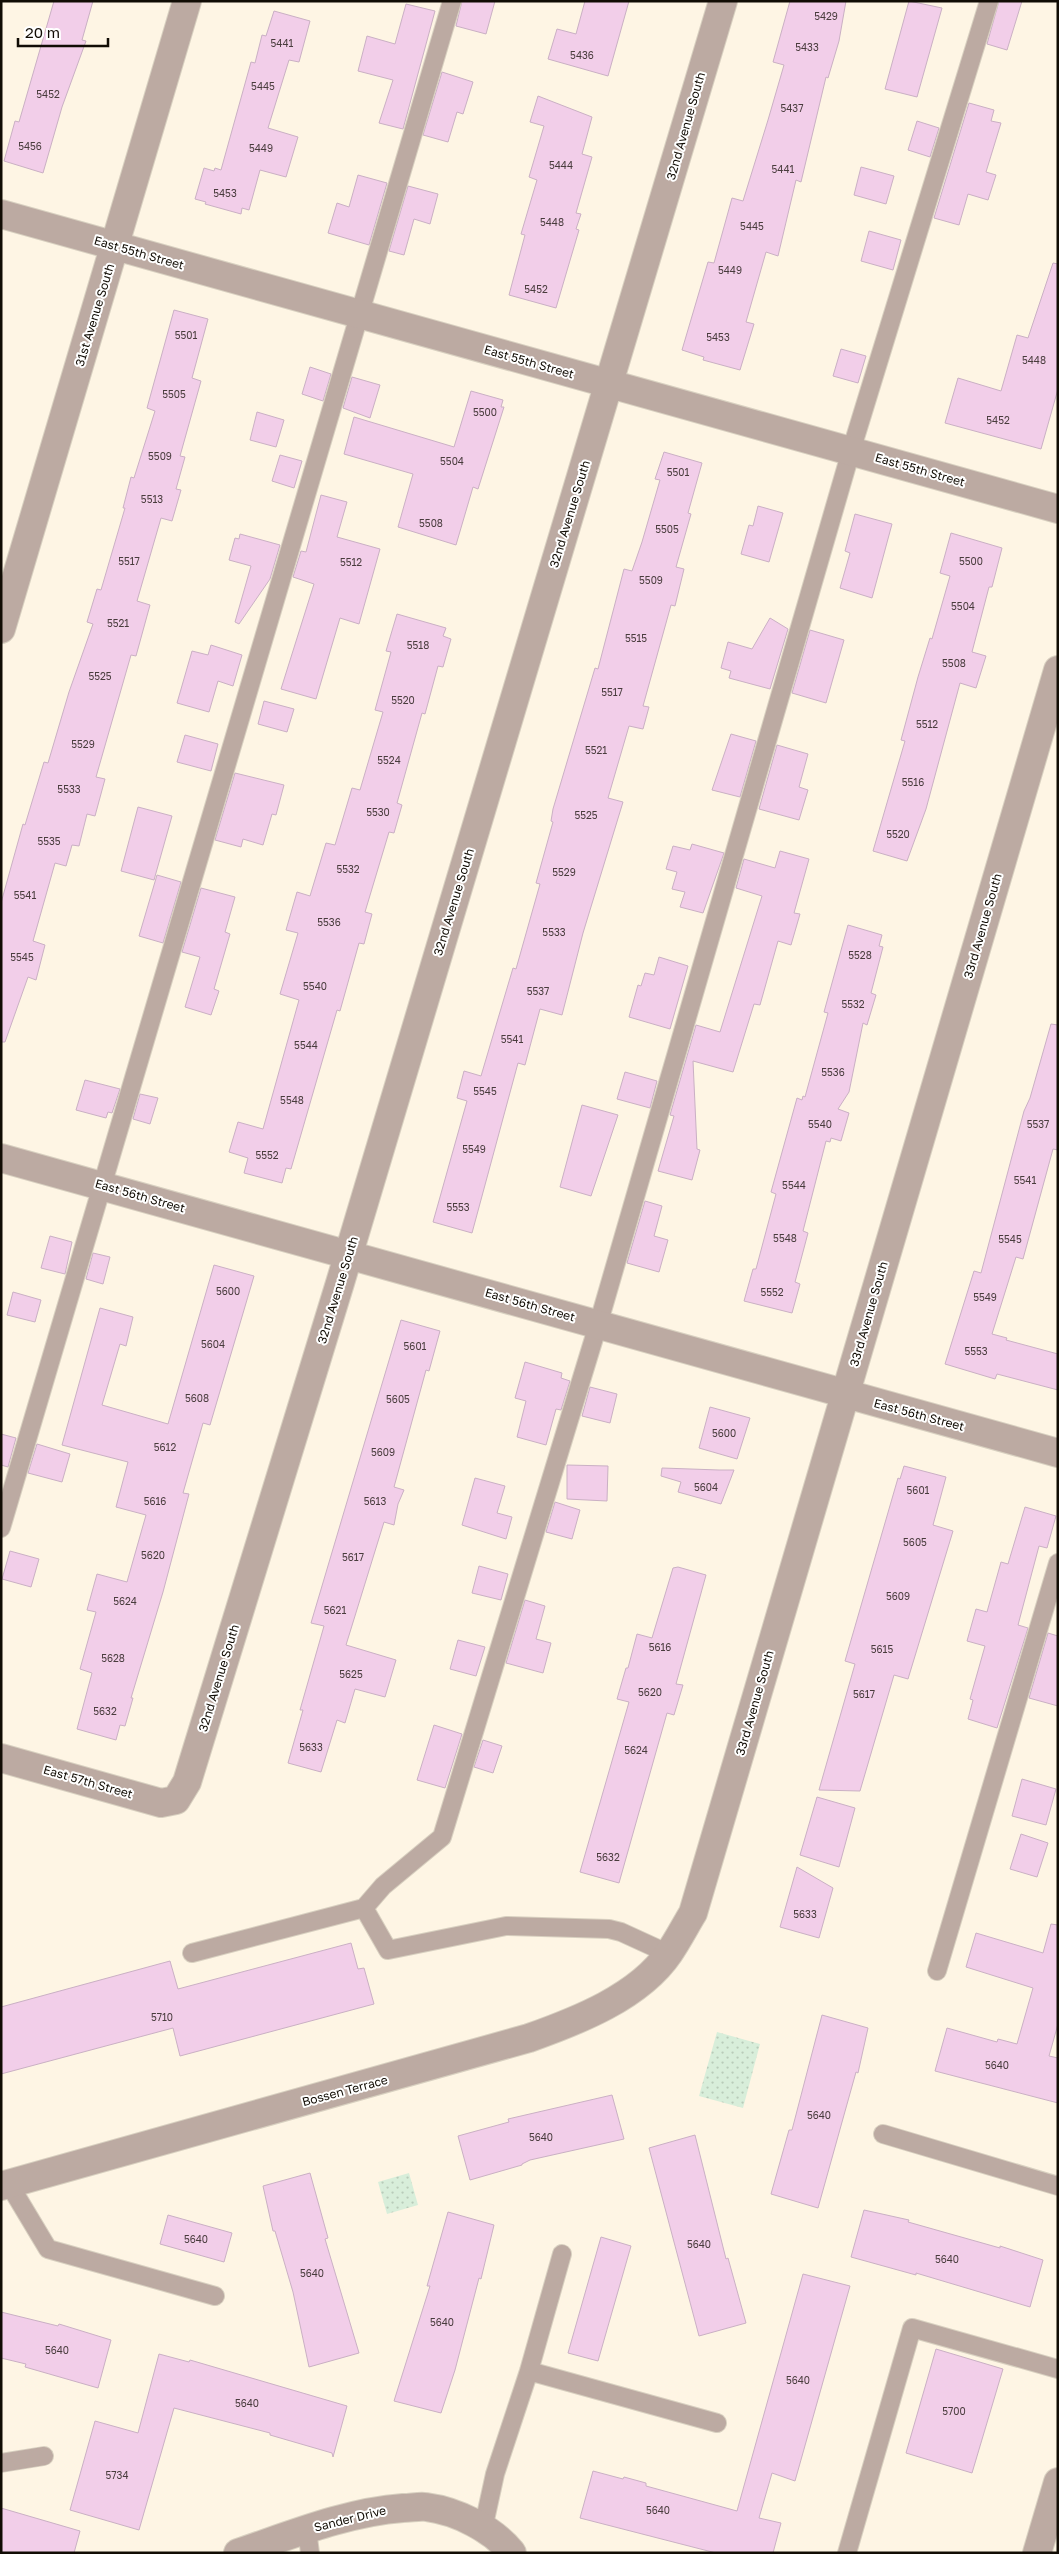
<svg xmlns="http://www.w3.org/2000/svg" width="1059" height="2554" font-family="'Golos Text',sans-serif">
<defs>
<pattern id="park-dots" width="8" height="8" patternUnits="userSpaceOnUse" patternTransform="scale(1.25)"><rect width="8" height="8" fill="#d8eeda"/><path d="M2 2h.1M6 6h.1" fill="none" stroke="#b8cbb9" stroke-width="1.8" stroke-linecap="round"/></pattern>
</defs>
<rect width="100%" height="100%" fill="#fef5e4"/>
<path fill="url(#park-dots)" d="M717 2032 760 2044 743 2108 699 2096Z
M409 2173 418 2205 387 2214 378 2182Z"/>
<path fill="#f2cee9" stroke="#cab0c4" d="M54 1H93L82 40 86 41 62 107 43 173 4 161 15 121 19 122Z
M462 1H495L486 34 456 26Z
M585 1H629L608 76 548 59 557 29 576 34Z
M790 1H846L839 41 828 78 826 77 801 182 796 180 778 256 766 252 746 322 754 324 740 370 703 360 704 357 682 350 708 262 714 263 732 198 743 201 768 120 784 65 773 62Z
M909 1 942 8 917 97 885 89Z
M999 1H1022L1007 50 987 44Z
M406 4 435 11 403 129 379 123 393 80 358 71 367 36 395 44Z
M274 11 310 21 299 62 289 60 268 128 298 137 286 177 260 170 249 210 242 208 241 214 205 204 206 202 195 199 204 168 214 171 215 168 221 170 251 62 255 63 262 35 266 36Z
M442 72 473 82 463 114 457 112 448 142 423 135Z
M538 96 592 117 582 154 592 157 576 213 581 214 576 229 579 230 556 308 509 295 525 235 521 234 537 180 529 177 544 126 530 122Z
M969 103 994 110 991 121 1001 123 986 172 996 175 988 200 968 194 959 225 934 218Z
M917 121 939 128 930 157 908 150Z
M861 167 894 176 886 204 854 195Z
M358 175 387 183 369 245 328 233 337 203 349 207Z
M408 186 438 194 430 224 414 219 404 255 389 251Z
M869 231 901 240 893 270 861 261Z
M1053 263 1058 264V389L1041 449 945 423 958 378 1001 391 1017 335 1028 338Z
M174 310 208 319 192 378 201 381 180 456 185 457 176 489 181 490 172 521 161 518 137 601 150 605 136 656 131 655 96 777 105 779 95 816 87 814 79 846 72 845 66 866 55 863 33 941 45 945 36 980 28 977 5 1042H1V903L23 824 25 825 44 762 48 763 69 692 93 624 87 622 97 589 101 590 125 508H123L131 477 134 478 155 411 147 408Z
M841 349 866 356 858 383 833 376Z
M310 367 331 374 323 401 302 394Z
M352 377 380 385 370 418 343 408Z
M471 391 503 400 501 407H504L478 489 473 487 456 545 398 527 413 474 344 454 354 417 454 447Z
M257 412 284 420 276 447 250 440Z
M664 452 702 463 688 513 691 514 676 567 684 569 675 606 671 605 643 706 649 707 643 729 629 726 608 798 623 802 583 933 562 1015 540 1009 525 1065 518 1063 472 1233 433 1222 467 1101 457 1098 464 1071 481 1076 513 968 516 969 540 884 536 883 553 822 551 821 553 809 595 668 598 669 624 569 632 571 642 542 660 480 655 479Z
M280 455 302 461 294 488 272 481Z
M321 495 347 502 337 537 380 549 359 624 340 618 316 699 281 689 314 584 293 577 301 551 306 552Z
M758 506 783 513 769 562 741 554 749 525 753 526Z
M855 514 892 524 872 598 840 588 850 553 845 551Z
M951 533 1002 548 992 587H989L972 652 986 656 976 688 960 683 926 809 907 861 873 851 905 741 901 740 918 677 930 638 932 639 950 576 940 573Z
M240 534 280 545 270 579 239 624 235 622 251 566 229 560 235 538 239 539Z
M397 614 446 628 443 636 451 639 443 667 438 666 425 714 422 713 397 803 402 805 394 833 389 832 365 912 372 914 364 944 359 943 340 1011 337 1010 291 1169 286 1168 282 1183 244 1173 248 1158 229 1152 238 1122 263 1129 299 1000 280 994 298 933 286 930 297 892 310 896 326 843 335 845 352 788 360 790 383 712 375 710 391 652 386 651Z
M770 618 788 629 770 689 729 678 731 671 721 668 728 642 752 649Z
M810 630 844 640 826 703 792 693Z
M211 645 242 655 233 686 218 681 209 712 177 703 192 651 208 655Z
M264 701 294 709 287 732 258 724Z
M731 734 756 741 740 797 712 790Z
M185 735 218 744 211 771 177 762Z
M777 745 808 754 799 787 808 790 799 820 759 809Z
M235 773 284 785 276 815 272 814 263 845 243 839 241 847 215 840Z
M138 807 172 816 154 880 121 871Z
M692 844 724 853 703 913 680 907 685 892 672 889 677 872 666 869 673 846 690 850Z
M780 851 809 859 794 913 800 914 791 945 778 941 760 1005 754 1004 733 1072 693 1061 697 1149 700 1150 692 1180 658 1171 674 1116 670 1115 696 1025 720 1032 762 896 736 888 744 859 775 868Z
M157 875 181 882 163 943 139 936Z
M201 888 235 897 225 932 230 934 214 989 219 991 211 1015 185 1007 200 957 182 952Z
M848 925 882 935 879 946 883 947 871 993 876 995 867 1025 863 1023 849 1092 838 1109 849 1113 841 1141 831 1138 830 1142 826 1141 803 1231 808 1233 795 1282 800 1284 792 1313 744 1301 753 1269H756L776 1194 771 1192 797 1098 802 1100 803 1096 805 1097 828 1013 824 1012Z
M659 957 688 966 670 1029 629 1017 638 985 641 986 645 973 654 975Z
M1051 1024 1058 1025V1150L1053 1149 1023 1259 1016 1257 992 1334 1007 1338 1006 1340 1058 1354V1390L997 1374 995 1379 945 1364 974 1271 981 1273 1024 1111 1030 1098Z
M625 1072 657 1081 650 1108 617 1099Z
M85 1080 120 1089 112 1113 108 1112 106 1118 76 1110Z
M140 1094 158 1098 150 1124 133 1119Z
M582 1105 618 1115 591 1196 560 1187Z
M645 1201 662 1206 654 1236 668 1240 659 1272 627 1263Z
M50 1236 72 1242 65 1274 41 1268Z
M93 1253 110 1257 103 1284 86 1279Z
M214 1265 254 1276 210 1425 203 1423 183 1493 189 1494 163 1592 131 1698H133L125 1726 120 1725 116 1740 77 1729 92 1673 80 1669 96 1612 87 1610 97 1574 127 1582 146 1515 116 1507 128 1462 62 1445 100 1308 133 1317 126 1346 120 1344 102 1405 168 1424Z
M13 1292 41 1300 35 1322 7 1315Z
M401 1320 440 1331 429 1371 426 1370 394 1487 404 1490 398 1504 394 1525 384 1522 346 1645 396 1660 385 1697 355 1689 345 1723 337 1720 321 1772 288 1763 303 1710H300L324 1626 311 1623Z
M525 1362 562 1373 561 1378 570 1381 561 1410 556 1409 546 1445 517 1437 526 1401 515 1398Z
M590 1387 617 1394 610 1423 582 1416Z
M710 1407 750 1418 737 1459 699 1448Z
M1 1434 16 1438 8 1467 1 1465Z
M37 1444 70 1454 62 1482 28 1473Z
M567 1465 608 1466 607 1501 567 1499Z
M904 1466 946 1477 933 1525 953 1531 908 1679 894 1675 860 1791 819 1790 855 1664 845 1661 898 1478 900 1479Z
M662 1468 719 1470H734L721 1504 678 1492 681 1482 661 1476Z
M475 1478 505 1486 497 1513 512 1517 506 1539 462 1525Z
M555 1502 580 1510 572 1539 546 1532Z
M1025 1507 1056 1516 1047 1548 1039 1546 1018 1625 1028 1628 997 1728 968 1719 973 1700 970 1699 985 1646 967 1641 976 1609 987 1612 1001 1562 1008 1564Z
M10 1551 39 1559 31 1587 2 1579Z
M479 1566 508 1574 501 1600 472 1593Z
M678 1567 706 1575 676 1684 683 1685 674 1715 667 1713 619 1883 580 1872 629 1702 617 1699 626 1668H628L637 1634 652 1638 673 1568Z
M525 1600 545 1606 536 1639 551 1643 543 1673 506 1663Z
M1048 1633 1058 1636V1706L1029 1698Z
M458 1640 485 1647 476 1676 450 1669Z
M434 1725 462 1734 445 1788 417 1780Z
M483 1740 502 1746 493 1773 474 1767Z
M1022 1779 1056 1789 1046 1825 1012 1816Z
M817 1797 855 1808 839 1867 800 1855Z
M1021 1834 1048 1843 1037 1877 1010 1869Z
M797 1867 833 1888 819 1938 780 1927Z
M1051 1924 1058 1925V2024L1049 2056 1058 2058V2103L935 2071 947 2028 997 2042 998 2039 1017 2044 1033 1988 966 1967 976 1933 1043 1953Z
M351 1943 358 1969 364 1968 374 2004 180 2056 173 2028 1 2074V2007L170 1961 178 1989Z
M822 2015 868 2028 858 2073 856 2072 818 2208 771 2194 789 2130H792Z
M612 2095 624 2139 530 2160 522 2164V2165L470 2180 458 2136 509 2122 508 2119Z
M695 2135 726 2259 728 2258 746 2323 699 2336 649 2148Z
M310 2173 328 2238 325 2239 359 2353 309 2367 293 2292 275 2231H273L263 2186Z
M864 2210 909 2220 908 2222 1000 2248V2246L1043 2260 1030 2307 916 2273V2275L851 2257Z
M448 2212 494 2225 481 2279 479 2278 455 2370 441 2413 394 2401 430 2286H427Z
M168 2215 232 2233 224 2262 160 2244Z
M601 2237 631 2246 598 2361 568 2353Z
M803 2274 850 2286 795 2481 772 2473 759 2518 781 2523 773 2553H716L580 2518 593 2471 623 2479 624 2477 646 2483V2486L737 2511Z
M1 2312 58 2326 59 2324 111 2340 98 2388 25 2367 26 2364 1 2358Z
M936 2349 1003 2369 972 2473 906 2453Z
M159 2354 189 2362 190 2360 347 2406 333 2457 332 2453 270 2435V2433L174 2408 139 2530 70 2510 95 2421 138 2433Z
M1 2508 80 2531 74 2553H1Z"/>
<g fill="none" stroke-linecap="round" stroke-linejoin="round">
<defs>
<path id="service" d="M1 1528 452 1
M364 1908 383 1886 442 1837 598 1325 851 451 989 1
M192 1953 364 1908 388 1950 506 1926 609 1929 621 1932 669 1954
M937 1971 1058 1563
M883 2134 1058 2186
M9 2184 48 2249 215 2296
M529 2371 717 2423
M1 2463 44 2456
M483 2529 495 2474 529 2371 562 2254
M307 2530 310 2553
M847 2553 912 2328 1058 2369"/>
<path id="minor" d="M1 214 1058 509
M1 629 187 1
M1 1158 1058 1453
M1 1758 161 1803 176 1800 187 1782 340 1283 723 1
M1 2186 529 2038C577 2021 639 1997 669 1953 678 1940 685 1926 693 1913L1058 670
M238 2553C291 2535 347 2512 403 2508 411 2508 419 2506 426 2507 457 2511 493 2529 512 2553"/>
<path id="tertiary" d="M1037 2553 1058 2482"/>
</defs>
<use href="#service" stroke="#d8d0c0" stroke-width="20"/>
<use href="#minor" stroke="#d8d0c0" stroke-width="30"/>
<use href="#tertiary" stroke="#d8d0c0" stroke-width="30"/>
<use href="#service" stroke="#bcaaa2" stroke-width="18"/>
<use href="#minor" stroke="#bcaaa2" stroke-width="28"/>
<use href="#tertiary" stroke="#bcaaa2" stroke-width="28"/>
</g>
<g text-anchor="middle" stroke-width="4" stroke-linejoin="round" paint-order="stroke">
<g font-size="10" fill="#493c3d">
<text x="826" y="20">5429</text>
<text x="282" y="47">5441</text>
<text x="807" y="51">5433</text>
<text x="582" y="59">5436</text>
<text x="263" y="90">5445</text>
<text x="48" y="98">5452</text>
<text x="792" y="112">5437</text>
<text x="30" y="150">5456</text>
<text x="261" y="152">5449</text>
<text x="561" y="169">5444</text>
<text x="783" y="173">5441</text>
<text x="225" y="197">5453</text>
<text x="552" y="226">5448</text>
<text x="752" y="230">5445</text>
<text x="730" y="274">5449</text>
<text x="536" y="293">5452</text>
<text x="186" y="339">5501</text>
<text x="718" y="341">5453</text>
<text x="1034" y="364">5448</text>
<text x="174" y="398">5505</text>
<text x="485" y="416">5500</text>
<text x="998" y="424">5452</text>
<text x="160" y="460">5509</text>
<text x="452" y="465">5504</text>
<text x="678" y="476">5501</text>
<text x="152" y="503">5513</text>
<text x="431" y="527">5508</text>
<text x="667" y="533">5505</text>
<text x="129" y="565">5517</text>
<text x="971" y="565">5500</text>
<text x="351" y="566">5512</text>
<text x="651" y="584">5509</text>
<text x="963" y="610">5504</text>
<text x="118" y="627">5521</text>
<text x="636" y="642">5515</text>
<text x="418" y="649">5518</text>
<text x="954" y="667">5508</text>
<text x="100" y="680">5525</text>
<text x="612" y="696">5517</text>
<text x="403" y="704">5520</text>
<text x="927" y="728">5512</text>
<text x="83" y="748">5529</text>
<text x="596" y="754">5521</text>
<text x="389" y="764">5524</text>
<text x="913" y="786">5516</text>
<text x="69" y="793">5533</text>
<text x="378" y="816">5530</text>
<text x="586" y="819">5525</text>
<text x="898" y="838">5520</text>
<text x="49" y="845">5535</text>
<text x="348" y="873">5532</text>
<text x="564" y="876">5529</text>
<text x="25" y="899">5541</text>
<text x="329" y="926">5536</text>
<text x="554" y="936">5533</text>
<text x="860" y="959">5528</text>
<text x="22" y="961">5545</text>
<text x="315" y="990">5540</text>
<text x="538" y="995">5537</text>
<text x="853" y="1008">5532</text>
<text x="512" y="1043">5541</text>
<text x="306" y="1049">5544</text>
<text x="833" y="1076">5536</text>
<text x="485" y="1095">5545</text>
<text x="292" y="1104">5548</text>
<text x="820" y="1128">5540</text>
<text x="1038" y="1128">5537</text>
<text x="474" y="1153">5549</text>
<text x="267" y="1159">5552</text>
<text x="1025" y="1184">5541</text>
<text x="794" y="1189">5544</text>
<text x="458" y="1211">5553</text>
<text x="785" y="1242">5548</text>
<text x="1010" y="1243">5545</text>
<text x="228" y="1295">5600</text>
<text x="772" y="1296">5552</text>
<text x="985" y="1301">5549</text>
<text x="213" y="1348">5604</text>
<text x="415" y="1350">5601</text>
<text x="976" y="1355">5553</text>
<text x="197" y="1402">5608</text>
<text x="398" y="1403">5605</text>
<text x="724" y="1437">5600</text>
<text x="165" y="1451">5612</text>
<text x="383" y="1456">5609</text>
<text x="706" y="1491">5604</text>
<text x="918" y="1494">5601</text>
<text x="155" y="1505">5616</text>
<text x="375" y="1505">5613</text>
<text x="915" y="1546">5605</text>
<text x="153" y="1559">5620</text>
<text x="353" y="1561">5617</text>
<text x="898" y="1600">5609</text>
<text x="125" y="1605">5624</text>
<text x="335" y="1614">5621</text>
<text x="660" y="1651">5616</text>
<text x="882" y="1653">5615</text>
<text x="113" y="1662">5628</text>
<text x="351" y="1678">5625</text>
<text x="650" y="1696">5620</text>
<text x="864" y="1698">5617</text>
<text x="105" y="1715">5632</text>
<text x="311" y="1751">5633</text>
<text x="636" y="1754">5624</text>
<text x="608" y="1861">5632</text>
<text x="805" y="1918">5633</text>
<text x="162" y="2021">5710</text>
<text x="997" y="2069">5640</text>
<text x="819" y="2119">5640</text>
<text x="541" y="2141">5640</text>
<text x="196" y="2243">5640</text>
<text x="699" y="2248">5640</text>
<text x="947" y="2263">5640</text>
<text x="312" y="2277">5640</text>
<text x="442" y="2326">5640</text>
<text x="57" y="2354">5640</text>
<text x="798" y="2384">5640</text>
<text x="247" y="2407">5640</text>
<text x="954" y="2415">5700</text>
<text x="117" y="2479">5734</text>
<text x="658" y="2514">5640</text>
</g>
<g font-size="12" fill="#110c04" stroke="#fff">
<text transform="translate(686 126) rotate(-74)" y="4">32nd Avenue South</text>
<text transform="translate(139 253) rotate(16)" y="4">East 55th Street</text>
<text transform="translate(95 315) rotate(-73)" y="4">31st Avenue South</text>
<text transform="translate(529 362) rotate(16)" y="4">East 55th Street</text>
<text transform="translate(920 470) rotate(16)" y="4">East 55th Street</text>
<text transform="translate(570 514) rotate(-73)" y="4">32nd Avenue South</text>
<text transform="translate(454 902) rotate(-73)" y="4">32nd Avenue South</text>
<text transform="translate(983 926) rotate(-74)" y="4">33rd Avenue South</text>
<text transform="translate(140 1196) rotate(16)" y="4">East 56th Street</text>
<text transform="translate(338 1290) rotate(-73)" y="4">32nd Avenue South</text>
<text transform="translate(530 1305) rotate(16)" y="4">East 56th Street</text>
<text transform="translate(869 1314) rotate(-74)" y="4">33rd Avenue South</text>
<text transform="translate(919 1415) rotate(15)" y="4">East 56th Street</text>
<text transform="translate(219 1678) rotate(-73)" y="4">32nd Avenue South</text>
<text transform="translate(755 1703) rotate(-74)" y="4">33rd Avenue South</text>
<text transform="translate(88 1782) rotate(16)" y="4">East 57th Street</text>
<text transform="translate(345 2091) rotate(-15)" y="4">Bossen Terrace</text>
<text transform="translate(350 2519) rotate(-14)" y="4">Sander Drive</text>
</g>
</g>
<rect width="1059" height="2554" fill="none" stroke="#110c04" stroke-width="5"/>
<path d="M18 38v8h90v-8" fill="none" stroke="#110c04" stroke-width="2.5"/>
<text x="25" y="38" font-size="15" fill="#110c04" stroke="#ffffff" stroke-width="4" paint-order="stroke">20 m</text>
</svg>
